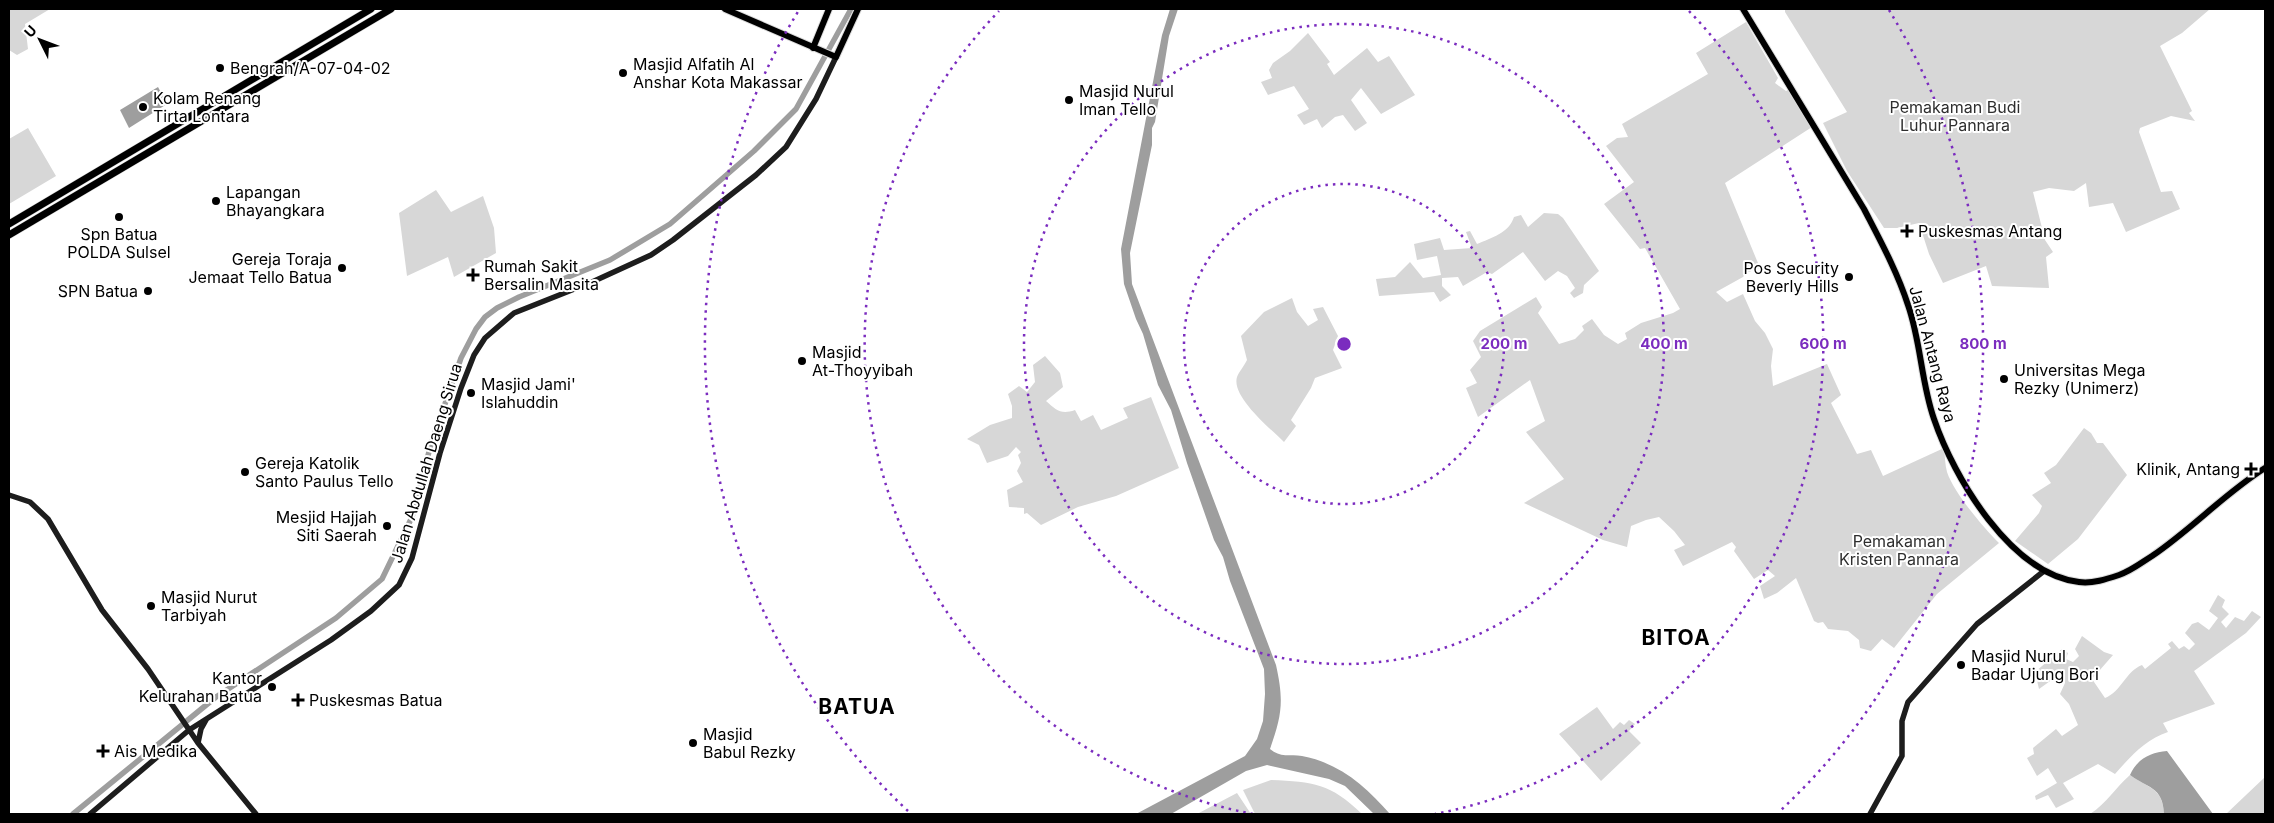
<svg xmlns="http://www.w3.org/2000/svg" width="2274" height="823" font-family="Inter,sans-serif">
<rect width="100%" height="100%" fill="#fff"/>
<path fill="#d7d7d7" d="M9 9H50L25 24 28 49 17 55 9 50Z
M1785 9H2210L2182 33 2160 46 2192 111 2189 113 2195 121 2171 116 2140 128 2139 132 2161 192 2172 191 2180 209 2126 232 2113 203 2089 207 2086 183 2074 191 2049 188 2033 192 2045 240 2053 252 2046 257 2049 288 1992 286 1986 266 1943 283 1929 254 1919 223 1897 228H1884L1847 171 1823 123 1847 112 1785 12Z
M1746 22 1778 78 1775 83 1786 91 1788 90 1812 127 1725 183 1760 268 1746 273 1743 277 1716 292 1727 302 1743 294 1755 321 1765 333 1773 349 1771 366 1773 386 1827 364 1841 395 1831 403 1857 454 1871 450 1883 476 1944 448C1945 456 1945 465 1947 472 1954 493 1983 527 1999 543L1937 594 1894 648 1882 639 1871 651 1860 648 1859 640 1848 631 1828 629 1823 622 1818 623 1814 621 1796 578 1777 593 1764 599 1760 586 1775 576 1768 570 1754 579 1734 551 1736 547 1732 542 1683 566 1674 550 1685 545 1674 531 1659 517 1646 520 1631 526 1627 547 1603 540 1524 503 1564 479 1526 432 1545 421 1530 380 1478 417 1466 388 1477 383 1470 370 1481 357 1473 341 1480 331 1536 297 1542 307 1538 313 1559 344 1575 339 1584 330 1582 326 1592 319 1604 335 1618 344 1627 339 1625 333 1641 323 1673 313 1680 309 1645 248 1640 249 1604 204 1634 182 1606 146 1617 138 1628 137 1622 124 1708 74 1696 53Z
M1308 33 1330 62 1327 64 1334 75 1367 48 1378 62 1389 56 1415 95 1381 114 1361 88 1351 100 1367 123 1355 131 1343 115 1335 117 1322 128 1317 119 1304 125 1297 115 1309 109 1294 86 1268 95 1261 82 1272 78 1269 70 1273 63 1290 51Z
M28 128 56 176 9 204V139Z
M436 190 451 212 483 196 494 228 496 253 454 277 448 257 407 276 399 213Z
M1544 213 1558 214 1563 218 1599 271 1584 285 1583 293 1574 298 1570 293 1575 288 1567 276 1558 271 1545 281 1523 252 1492 274 1487 272 1463 286 1458 277 1442 278V286L1451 295 1440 302 1434 292 1379 296 1376 279 1395 277 1410 262 1423 278 1441 275 1437 256 1417 260 1414 244 1440 238 1444 250 1472 248 1466 232 1470 231 1477 244C1491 238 1509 233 1514 217L1521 215 1528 227Z
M1292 298 1297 312 1308 326 1318 320 1313 309 1323 307 1338 336 1333 350 1342 368 1315 378 1311 388 1291 420 1296 426 1284 442C1271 429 1231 397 1237 377 1239 372 1244 366 1247 360L1241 336 1264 312Z
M1045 356 1060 373 1063 387 1046 401C1056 410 1061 415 1075 410L1081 421 1093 415 1101 430 1128 418 1123 408 1151 397 1179 468 1116 496 1078 507 1041 525 1027 513 1024 514V508L1009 507 1007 490 1023 482 1017 471 1021 463 1018 455 1021 452 1016 447 1008 456 987 463 979 445 967 439 990 425 1012 418V406L1008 394 1019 386 1027 392 1035 382 1033 365Z
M2084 428 2091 433 2097 443H2103L2127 475 2078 539 2048 564 2015 541 2039 513 2042 506 2032 495 2051 483 2044 473 2056 465Z
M2218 595 2225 600 2222 607 2229 614 2221 622 2226 628 2235 617 2244 621 2252 611 2261 617 2246 633 2194 671 2215 704 2163 723 2168 732C2146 739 2130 757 2115 774L2098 764 2063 783 2074 799 2056 808 2048 795 2036 800 2035 796 2057 783 2048 768 2037 776 2027 758 2034 754 2033 748 2056 729 2062 736 2078 725 2069 704 2060 694 2065 683 2064 677 2056 670 2051 674 2053 679 2039 689 2035 672 2062 649 2068 653 2066 659 2073 662 2079 656 2075 649 2082 636 2104 652 2113 655 2092 679 2105 698C2121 692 2126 671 2142 665L2145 669 2171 648 2168 644 2172 641 2179 649 2184 646 2189 650 2195 644 2185 633 2192 624 2198 622 2209 630 2218 618 2209 611Z
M1597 707 1613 729 1620 722 1624 725 1629 720 1635 724 1629 731 1641 743 1601 781 1559 734Z
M2130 775C2147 788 2163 787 2164 814H2090C2107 803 2115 788 2130 775Z
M2265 777V814H2226Z
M1271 780C1314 782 1330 783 1362 814H1255L1243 790Z
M1237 793 1251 814H1197Z"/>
<path fill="#9e9e9e" d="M1170 9H1178L1169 36 1155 122 1152 128V145L1130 253 1132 284 1276 665C1284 701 1282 715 1270 749 1280 758 1290 754 1302 756 1340 763 1366 787 1390 814H1374L1345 786 1329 779 1267 765 1246 771 1171 814H1136L1245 756 1257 739 1263 721 1265 694 1264 669 1230 581 1223 557 1214 540 1187 463 1171 410 1158 385 1143 334 1136 319 1124 284 1121 249 1162 35Z
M158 87 167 104 129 128 120 110Z
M2167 751 2213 814H2164C2163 786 2147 788 2130 775 2137 759 2151 752 2167 751Z"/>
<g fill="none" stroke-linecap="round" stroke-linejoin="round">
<path stroke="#9e9e9e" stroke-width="5.5" d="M73 814 216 697 336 618 382 579 412 517 431 444 461 358 476 329 485 317 497 308 519 297 610 260 670 224 754 151 796 109 851 9"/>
<defs>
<path id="primary" d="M725 9 836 57 858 9
M1743 9 1864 209C1880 240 1897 271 1908 305 1921 342 1921 382 1934 419 1954 478 2011 574 2079 582 2092 584 2107 579 2119 575 2131 571 2141 563 2152 556 2192 529 2225 493 2265 468
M813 48 829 9"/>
<path id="trunk" d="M9 224 371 9
M9 235 391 9"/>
</defs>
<use href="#primary" stroke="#dbdbdb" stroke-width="8"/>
<use href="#trunk" stroke="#dbdbdb" stroke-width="8"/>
<path stroke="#1d1d1d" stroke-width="5.5" d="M9 495 30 502 48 519 102 610 148 669 198 743 256 814
M198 743 201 729 206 720
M90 814 189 730 331 640 371 611 399 585 412 558 440 453 461 388 474 355 485 338 514 313 592 282 651 255 673 240 756 175 786 147 816 99 836 57
M1870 814 1902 756V721L1908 702 1977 624 2044 571"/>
<use href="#primary" stroke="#000" stroke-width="6"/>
<use href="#trunk" stroke="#000" stroke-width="7"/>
</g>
<g fill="none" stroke="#7b2cbf" stroke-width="2.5" stroke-dasharray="2.5 5">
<circle cx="1344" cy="344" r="160"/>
<circle cx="1344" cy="344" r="320"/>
<path d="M1253 814A479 479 0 0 1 999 11M1689 11A479 479 0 0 1 1435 814"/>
<path d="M908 811A639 639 0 0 1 799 10M1889 10A639 639 0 0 1 1780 811"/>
</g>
<g fill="#000" stroke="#fff" stroke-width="2">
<circle cx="220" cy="68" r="5"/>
<circle cx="623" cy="73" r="5"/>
<circle cx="1069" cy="100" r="5"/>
<circle cx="143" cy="107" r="5"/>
<circle cx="216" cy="201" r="5"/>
<circle cx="119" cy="217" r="5"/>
<path d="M1904.5 223.5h5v5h5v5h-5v5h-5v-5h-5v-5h5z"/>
<circle cx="342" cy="268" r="5"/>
<path d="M470.5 267.5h5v5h5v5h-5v5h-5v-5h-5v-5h5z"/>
<circle cx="1849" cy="277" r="5"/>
<circle cx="148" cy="291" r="5"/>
<circle cx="802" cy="361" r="5"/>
<circle cx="2004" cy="379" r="5"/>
<circle cx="471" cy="393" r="5"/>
<path d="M2248.5 461.5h5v5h5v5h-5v5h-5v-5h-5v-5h5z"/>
<circle cx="245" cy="472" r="5"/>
<circle cx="387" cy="526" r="5"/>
<circle cx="151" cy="606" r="5"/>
<circle cx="1961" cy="665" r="5"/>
<circle cx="272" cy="687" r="5"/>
<path d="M295.5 692.5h5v5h5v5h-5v5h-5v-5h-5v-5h5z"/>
<circle cx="693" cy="743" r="5"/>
<path d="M100.5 743.5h5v5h5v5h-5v5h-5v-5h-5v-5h5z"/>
</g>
<g text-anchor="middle" stroke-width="4" stroke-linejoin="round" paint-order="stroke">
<g font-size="16" fill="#000" stroke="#fff" text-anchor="start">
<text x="633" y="70">Masjid Alfatih Al<tspan x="633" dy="18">Anshar Kota Makassar</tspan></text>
<text x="230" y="74">Bengrah/A-07-04-02</text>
<text x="1079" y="97">Masjid Nurul<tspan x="1079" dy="18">Iman Tello</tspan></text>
<text x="153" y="104">Kolam Renang<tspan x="153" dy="18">Tirta Lontara</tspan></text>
<text x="226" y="198">Lapangan<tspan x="226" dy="18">Bhayangkara</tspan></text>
<text x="1918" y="237">Puskesmas Antang</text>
<text x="119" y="240" text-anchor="middle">Spn Batua<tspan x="119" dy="18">POLDA Sulsel</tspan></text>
<text x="332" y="265" text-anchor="end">Gereja Toraja<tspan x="332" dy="18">Jemaat Tello Batua</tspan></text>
<text x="484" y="272">Rumah Sakit<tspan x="484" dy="18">Bersalin Masita</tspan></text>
<text x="1839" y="274" text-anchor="end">Pos Security<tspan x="1839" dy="18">Beverly Hills</tspan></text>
<text x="138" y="297" text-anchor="end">SPN Batua</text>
<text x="812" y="358">Masjid<tspan x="812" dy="18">At-Thoyyibah</tspan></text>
<text x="2014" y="376">Universitas Mega<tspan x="2014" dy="18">Rezky (Unimerz)</tspan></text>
<text x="481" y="390">Masjid Jami'<tspan x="481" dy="18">Islahuddin</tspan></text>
<text x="255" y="469">Gereja Katolik<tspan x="255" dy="18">Santo Paulus Tello</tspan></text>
<text x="2240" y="475" text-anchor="end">Klinik, Antang</text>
<text x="377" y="523" text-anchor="end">Mesjid Hajjah<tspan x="377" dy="18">Siti Saerah</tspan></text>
<text x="161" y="603">Masjid Nurut<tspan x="161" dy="18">Tarbiyah</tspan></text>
<text x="1971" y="662">Masjid Nurul<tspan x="1971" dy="18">Badar Ujung Bori</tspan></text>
<text x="262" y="684" text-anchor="end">Kantor<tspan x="262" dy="18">Kelurahan Batua</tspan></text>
<text x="309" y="706">Puskesmas Batua</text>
<text x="703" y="740">Masjid<tspan x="703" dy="18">Babul Rezky</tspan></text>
<text x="114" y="757">Ais Medika</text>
</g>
<g font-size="16" fill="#2e2e2e" stroke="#fff">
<text x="1955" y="113">Pemakaman Budi<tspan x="1955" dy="18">Luhur Pannara</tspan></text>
<text x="1899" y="547">Pemakaman<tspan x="1899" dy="18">Kristen Pannara</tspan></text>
</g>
<g font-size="16" fill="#000" stroke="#fff">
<text transform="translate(1933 354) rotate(75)" y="6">Jalan Antang Raya</text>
<text transform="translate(426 463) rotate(-73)" y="6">Jalan Abdullah Daeng Sirua</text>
</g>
<g font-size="21" font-weight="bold" letter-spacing="1" fill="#000" stroke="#fff">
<text x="1676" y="645">BITOA</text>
<text x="857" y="714">BATUA</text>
</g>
</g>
<circle cx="1344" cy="344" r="8" fill="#7b2cbf" stroke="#fff" stroke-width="2.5"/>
<g font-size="15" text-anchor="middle" font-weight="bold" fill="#7b2cbf" stroke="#fff" stroke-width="4" stroke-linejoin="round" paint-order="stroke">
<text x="1504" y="349">200 m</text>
<text x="1664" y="349">400 m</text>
<text x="1823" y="349">600 m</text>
<text x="1983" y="349">800 m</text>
</g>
<rect width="2274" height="823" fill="none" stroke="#000000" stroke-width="20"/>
<g transform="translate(40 40) rotate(312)" stroke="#ffffff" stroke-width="4" paint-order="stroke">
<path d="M0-4L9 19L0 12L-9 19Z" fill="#000000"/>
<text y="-8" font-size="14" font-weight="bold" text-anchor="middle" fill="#000000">U</text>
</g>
</svg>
